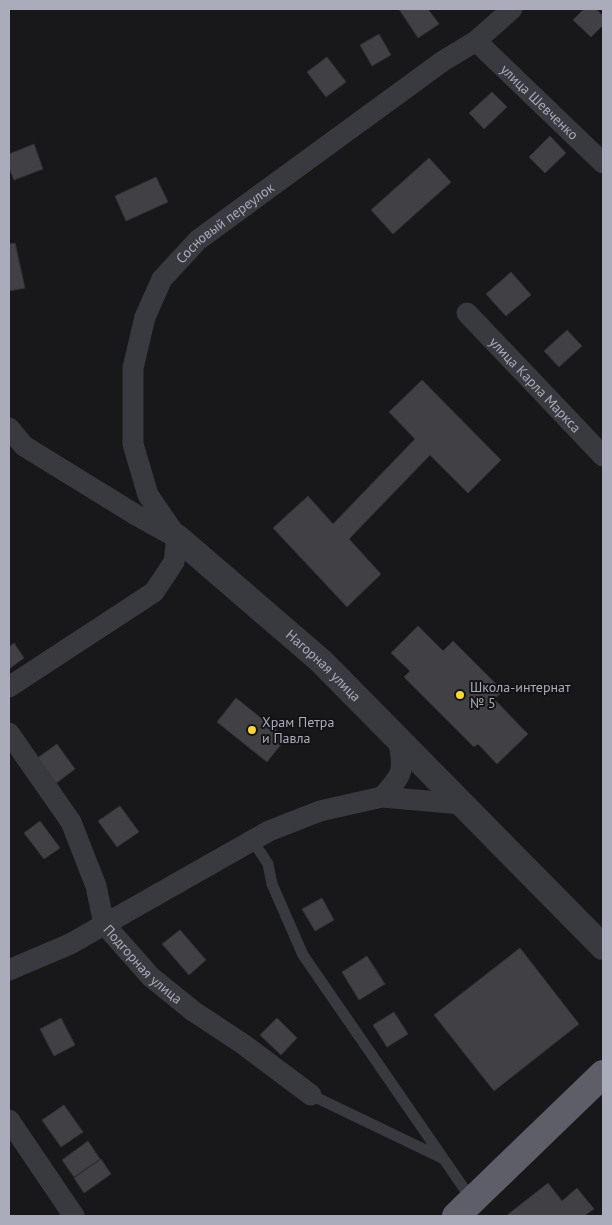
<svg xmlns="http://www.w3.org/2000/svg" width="612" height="1225" font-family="'PT Sans',sans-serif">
<rect width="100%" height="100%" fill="#18181a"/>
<path fill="#404045" stroke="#333237" d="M399 9H428L439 24 418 38Z
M584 9H596L603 16V25L591 37 573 20Z
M379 34 391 55 372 66 360 45Z
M327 57 346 82 326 97 307 72Z
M492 92 507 107 484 129 469 113Z
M550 136 566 153 545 173 529 157Z
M34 144 43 169 14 180 9 168V154Z
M429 158 451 182 393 234 371 210Z
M156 177 168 202 126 221 115 196Z
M15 243 25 288 9 291V244Z
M511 272 531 295 506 316 486 294Z
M567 330 582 346 559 367 544 351Z
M422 380 501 460 468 493 430 455 349 539 381 574 347 607 273 528 308 496 333 524 415 439 389 412Z
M418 626 443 651 453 641 503 691 494 699 528 734 497 764 478 744 474 747 404 677 410 671 391 653Z
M14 643 24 658 9 669V647Z
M236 698 286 738 267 762 217 722Z
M57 744 75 769 55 784 36 759Z
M120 806 139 832 117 847 98 821Z
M40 821 60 848 44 859 24 833Z
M322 898 334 920 315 931 302 909Z
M180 930 206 960 189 975 162 944Z
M520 948 579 1024 494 1091 434 1015Z
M367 956 385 984 359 1000 342 972Z
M394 1012 408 1034 387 1047 373 1025Z
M61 1018 75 1045 54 1056 40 1029Z
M277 1018 297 1038 281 1055 260 1035Z
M64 1105 83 1132 61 1147 42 1120Z
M88 1141 100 1159 74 1177 62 1160Z
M101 1159 111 1174 84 1193 74 1178Z
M548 1183 562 1201 577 1188 594 1209 584 1216H506Z"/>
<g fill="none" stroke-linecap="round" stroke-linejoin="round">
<path stroke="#393940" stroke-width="11" d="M253 841 268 864 272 884 303 955 472 1200
M311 1095 442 1158"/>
<g stroke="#393940" stroke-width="21">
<path id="s1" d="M476 41 603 163"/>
<path id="s2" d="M467 313 603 456"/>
<path d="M9 428 24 446 136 515 174 536"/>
<path id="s3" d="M177 537 148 495 133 444V368L145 317 162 279 198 240 443 61 476 41 512 9"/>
<path d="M9 687 154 592 174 562 177 537"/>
<path id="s4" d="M9 733 71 822 96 886 104 924 151 977 193 1011 243 1044 311 1095"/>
<path d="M382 797C405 773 404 769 398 737"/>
<path d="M9 970 70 944 269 831 320 811 382 797 462 804"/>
<path d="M9 1120 74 1216"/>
</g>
<path stroke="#393940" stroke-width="26" id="s5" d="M177 537 321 661 603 947"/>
<path stroke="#5d5e68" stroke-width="28" d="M456 1216 603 1074"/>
</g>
<g fill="#fbd82f" stroke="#131315" stroke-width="2">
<circle cx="460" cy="695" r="5"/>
<circle cx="252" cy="730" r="5"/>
</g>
<g text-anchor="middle" stroke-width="4" stroke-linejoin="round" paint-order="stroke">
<g font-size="14" fill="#aaacbb" stroke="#131315">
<text dy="5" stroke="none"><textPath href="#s1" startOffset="88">улица Шевченко</textPath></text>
<text dy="5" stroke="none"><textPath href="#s3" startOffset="359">Сосновый переулок</textPath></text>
<text dy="5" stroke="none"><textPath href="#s2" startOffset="99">улица Карла Маркса</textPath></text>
<text dy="5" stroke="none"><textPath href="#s5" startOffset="195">Нагорная улица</textPath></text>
<text dy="5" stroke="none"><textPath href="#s4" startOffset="272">Подгорная улица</textPath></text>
</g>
<g font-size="14" fill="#aaacbb" stroke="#131315" text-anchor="start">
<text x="470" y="692">Школа-интернат<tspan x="470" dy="16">№ 5</tspan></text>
<text x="262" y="727">Храм Петра<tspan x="262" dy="16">и Павла</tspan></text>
</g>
</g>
<rect width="612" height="1225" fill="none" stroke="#aaacbb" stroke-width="20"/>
</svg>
